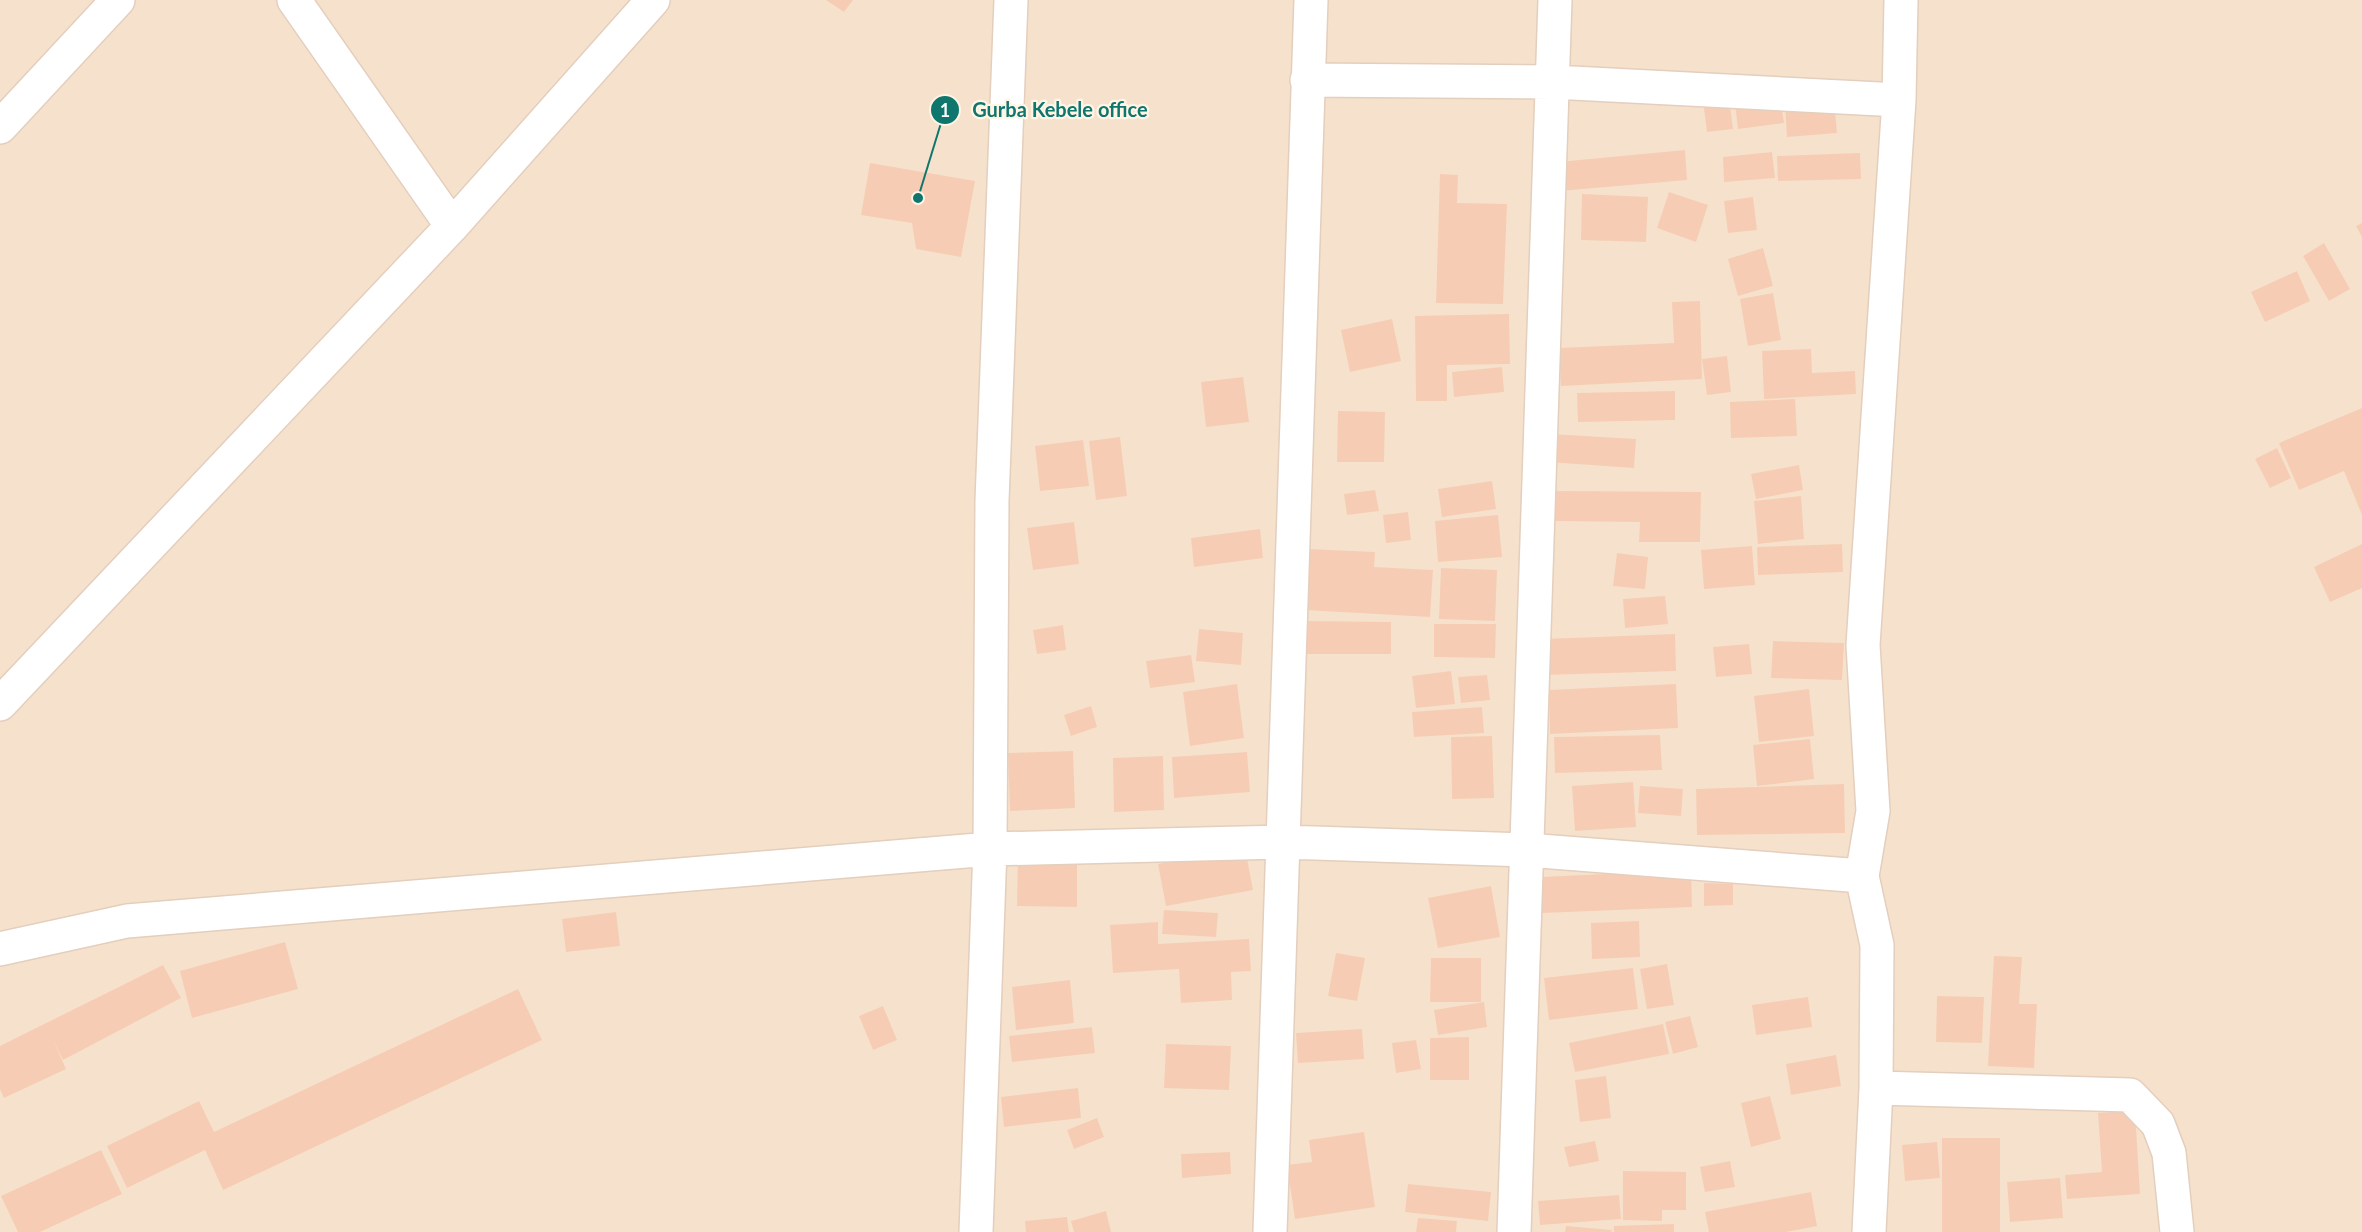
<svg xmlns="http://www.w3.org/2000/svg" width="2362" height="1232" font-family="Lato,sans-serif">
<rect width="100%" height="100%" fill="#fef1de"/>
<path fill="#f6e2cc" d="M0 0H2362V1232H0Z"/>
<path fill="#f6cdb4" d="M826 0H853L844 12Z
M1780 97 1784 123 1738 129 1735 103Z
M1729 98 1733 129 1707 132 1703 101Z
M1834 99 1837 133 1787 137 1785 103Z
M1685 150 1687 180 1560 191 1558 162Z
M1772 152 1775 178 1724 182 1723 157Z
M1860 153 1861 179 1778 181 1777 156Z
M870 163 975 181 961 257 916 249 912 223 861 215Z
M1440 174 1458 175 1457 203 1507 204 1503 304 1436 303Z
M1669 192 1708 205 1696 242 1657 228Z
M1582 194 1648 197 1646 242 1581 240Z
M1753 197 1757 230 1728 233 1724 201Z
M2362 223V237L2356 226Z
M2324 243 2350 289 2329 301 2303 256Z
M1763 248 1773 286 1738 296 1728 259Z
M2297 271 2310 301 2265 322 2251 292Z
M1773 293 1781 340 1748 346 1740 299Z
M1700 301 1702 379 1561 386 1559 348 1674 343 1672 302Z
M1509 314 1510 364 1447 365V401H1416L1415 316Z
M1392 319 1401 361 1350 372 1341 330Z
M1811 349 1812 373 1855 371 1856 394 1764 399 1762 351Z
M1727 356 1731 392 1707 395 1702 359Z
M1502 367 1504 392 1454 397 1452 372Z
M1243 377 1249 422 1206 427 1201 382Z
M1675 391V420L1578 422 1577 393Z
M1795 399 1797 436 1731 438 1730 402Z
M2362 408V515L2344 471 2299 490 2279 443Z
M1338 411 1385 412 1384 462H1337Z
M1550 434 1636 439 1634 468 1548 462Z
M1120 437 1127 496 1096 500 1089 441Z
M1083 440 1089 486 1040 491 1035 446Z
M2277 448 2291 478 2270 488 2255 459Z
M1799 465 1803 490 1756 499 1751 474Z
M1492 481 1496 509 1442 517 1438 489Z
M1375 490 1379 511 1347 515 1344 494Z
M1555 491 1701 492 1700 542H1639L1640 522 1555 521Z
M1801 496 1804 539 1758 544 1754 501Z
M1408 512 1411 540 1386 543 1383 515Z
M1498 515 1502 557 1438 562 1435 521Z
M1074 522 1079 564 1033 570 1027 528Z
M1260 529 1263 558 1194 567 1191 538Z
M1842 544 1843 572 1758 575 1757 547Z
M2362 544V588L2330 602 2314 567Z
M1752 546 1755 585 1704 589 1701 550Z
M1309 549 1375 552 1374 567 1433 570 1430 617 1305 610Z
M1617 553 1648 557 1645 589 1613 586Z
M1441 568 1497 570 1495 621 1439 619Z
M1665 596 1668 624 1625 628 1623 599Z
M1306 621 1391 622V654H1306Z
M1434 624H1496L1495 658 1434 657Z
M1063 625 1066 650 1037 654 1033 630Z
M1199 629 1243 633 1241 665 1196 661Z
M1675 634 1676 671 1545 675 1544 639Z
M1773 641 1844 643 1842 680 1771 678Z
M1749 644 1752 674 1716 677 1713 647Z
M1191 655 1195 682 1150 688 1146 661Z
M1451 671 1455 704 1416 708 1412 676Z
M1487 675 1490 700 1461 703 1458 677Z
M1237 684 1244 738 1190 746 1183 692Z
M1676 684 1678 728 1550 734 1549 690Z
M1809 689 1814 736 1759 742 1754 696Z
M1091 706 1097 727 1071 736 1064 715Z
M1482 707 1484 733 1414 737 1412 712Z
M1660 735 1662 770 1555 773 1554 737Z
M1492 736 1494 798 1452 799 1451 737Z
M1810 739 1814 779 1757 786 1753 745Z
M1073 751 1075 808 1010 811 1008 753Z
M1247 752 1250 792 1174 798 1172 757Z
M1163 756 1164 810 1114 812 1113 758Z
M1633 782 1636 827 1575 831 1572 786Z
M1844 784 1845 833 1697 835 1696 789Z
M1640 786 1683 789 1681 816 1638 813Z
M1245 848 1253 890 1166 906 1158 864Z
M1018 855 1077 856V907L1017 906Z
M1691 870 1692 907 1542 913 1541 877Z
M1704 883 1733 884V905L1704 906Z
M1491 886 1500 937 1438 948 1428 898Z
M1164 910 1218 913 1216 937 1162 934Z
M616 912 620 946 566 952 562 919Z
M1639 921 1640 957 1592 959 1591 923Z
M1158 922V944L1249 939 1251 971 1231 972 1232 1000 1181 1003 1179 969 1113 973 1110 925Z
M285 942 298 989 192 1018 180 971Z
M1336 953 1365 958 1357 1001 1328 996Z
M1994 956 2022 957 2019 1004H2037L2034 1068 1988 1066Z
M1431 958H1481V1002H1430Z
M1667 964 1674 1005 1647 1009 1640 969Z
M163 965 181 998 63 1060 53 1040 66 1069 4 1098 0 1089V1046Z
M1633 968 1638 1009 1549 1020 1544 978Z
M1070 980 1074 1023 1016 1030 1012 987Z
M518 989 542 1040 223 1190 205 1150 127 1188 107 1146 199 1101 214 1132Z
M1937 996 1984 997 1982 1043 1936 1042Z
M1808 997 1812 1027 1756 1035 1752 1005Z
M1484 1002 1487 1027 1438 1035 1434 1010Z
M883 1006 897 1040 873 1050 859 1016Z
M1690 1016 1698 1047 1673 1054 1665 1022Z
M1663 1024 1669 1054 1575 1072 1569 1043Z
M1092 1027 1095 1053 1012 1062 1009 1036Z
M1362 1029 1364 1059 1298 1063 1296 1033Z
M1469 1037V1080H1430V1038Z
M1416 1040 1421 1069 1396 1073 1392 1043Z
M1166 1044 1231 1046 1229 1090 1164 1088Z
M1836 1055 1841 1086 1791 1095 1786 1064Z
M1606 1076 1611 1118 1580 1122 1575 1080Z
M1078 1088 1081 1118 1004 1127 1001 1097Z
M1770 1096 1781 1139 1751 1147 1741 1103Z
M2135 1111 2140 1194 2067 1199 2065 1175 2102 1172 2098 1113Z
M1097 1118 1104 1137 1074 1149 1067 1130Z
M1364 1132 1375 1207 1295 1219 1287 1165 1312 1162 1309 1140Z
M1942 1138H2000V1232H1942Z
M1595 1141 1599 1161 1569 1167 1564 1147Z
M1937 1142 1940 1178 1905 1181 1902 1145Z
M101 1150 122 1194 40 1232H18L1 1196Z
M1230 1152 1231 1174 1182 1178 1181 1154Z
M1730 1161 1735 1187 1705 1192 1700 1167Z
M1623 1171 1686 1172V1210H1662V1221L1623 1220Z
M2060 1178 2063 1218 2010 1222 2007 1182Z
M1408 1184 1491 1192 1488 1221 1405 1212Z
M1811 1192 1817 1226 1786 1232H1709L1705 1212Z
M1619 1195 1621 1219 1540 1225 1538 1201Z
M1106 1211 1111 1232H1074L1071 1221Z
M1067 1217 1069 1232H1026L1025 1221Z
M1418 1218 1457 1221 1456 1232H1416Z
M1674 1224V1232H1614V1226Z
M1566 1226 1612 1230 1611 1232H1565Z"/>
<g fill="none" stroke-linecap="round" stroke-linejoin="round">
<defs>
<path id="minor" d="M294 0 452 226
M1307 80 1553 82 1899 100
M0 127 118 0
M0 704 452 226 653 0
M0 949 127 921 990 849 1284 842 1527 850 1862 876
M1876 1088 2130 1095 2158 1124 2169 1153 2177 1232
M976 1232 990 849 992 501 1011 0
M1270 1232 1311 0
M1514 1232 1555 0
M1869 1232 1876 1088 1877 945 1862 876 1873 811 1863 645 1899 100 1901 0"/>
</defs>
<use href="#minor" stroke="#e4cebd" stroke-width="36"/>
<use href="#minor" stroke="#fff" stroke-width="33"/>
</g>
<path fill="none" stroke="#0f766e" stroke-width="2" d="M918 198L945 110"/>
<g fill="#0f766e" stroke="#fff5e6" stroke-width="2">
<circle cx="918" cy="198" r="6"/>
<circle cx="945" cy="110" r="15"/>
</g>
<g font-size="18" text-anchor="middle" font-weight="bold" fill="#fff">
<text x="945" y="117">1</text>
</g>
<g font-size="20" text-anchor="middle" font-weight="bold" fill="#0f766e" stroke="#fff5e6" stroke-width="4.5" stroke-linejoin="round" paint-order="stroke">
<text x="1060" y="117">Gurba Kebele office</text>
</g>
</svg>
